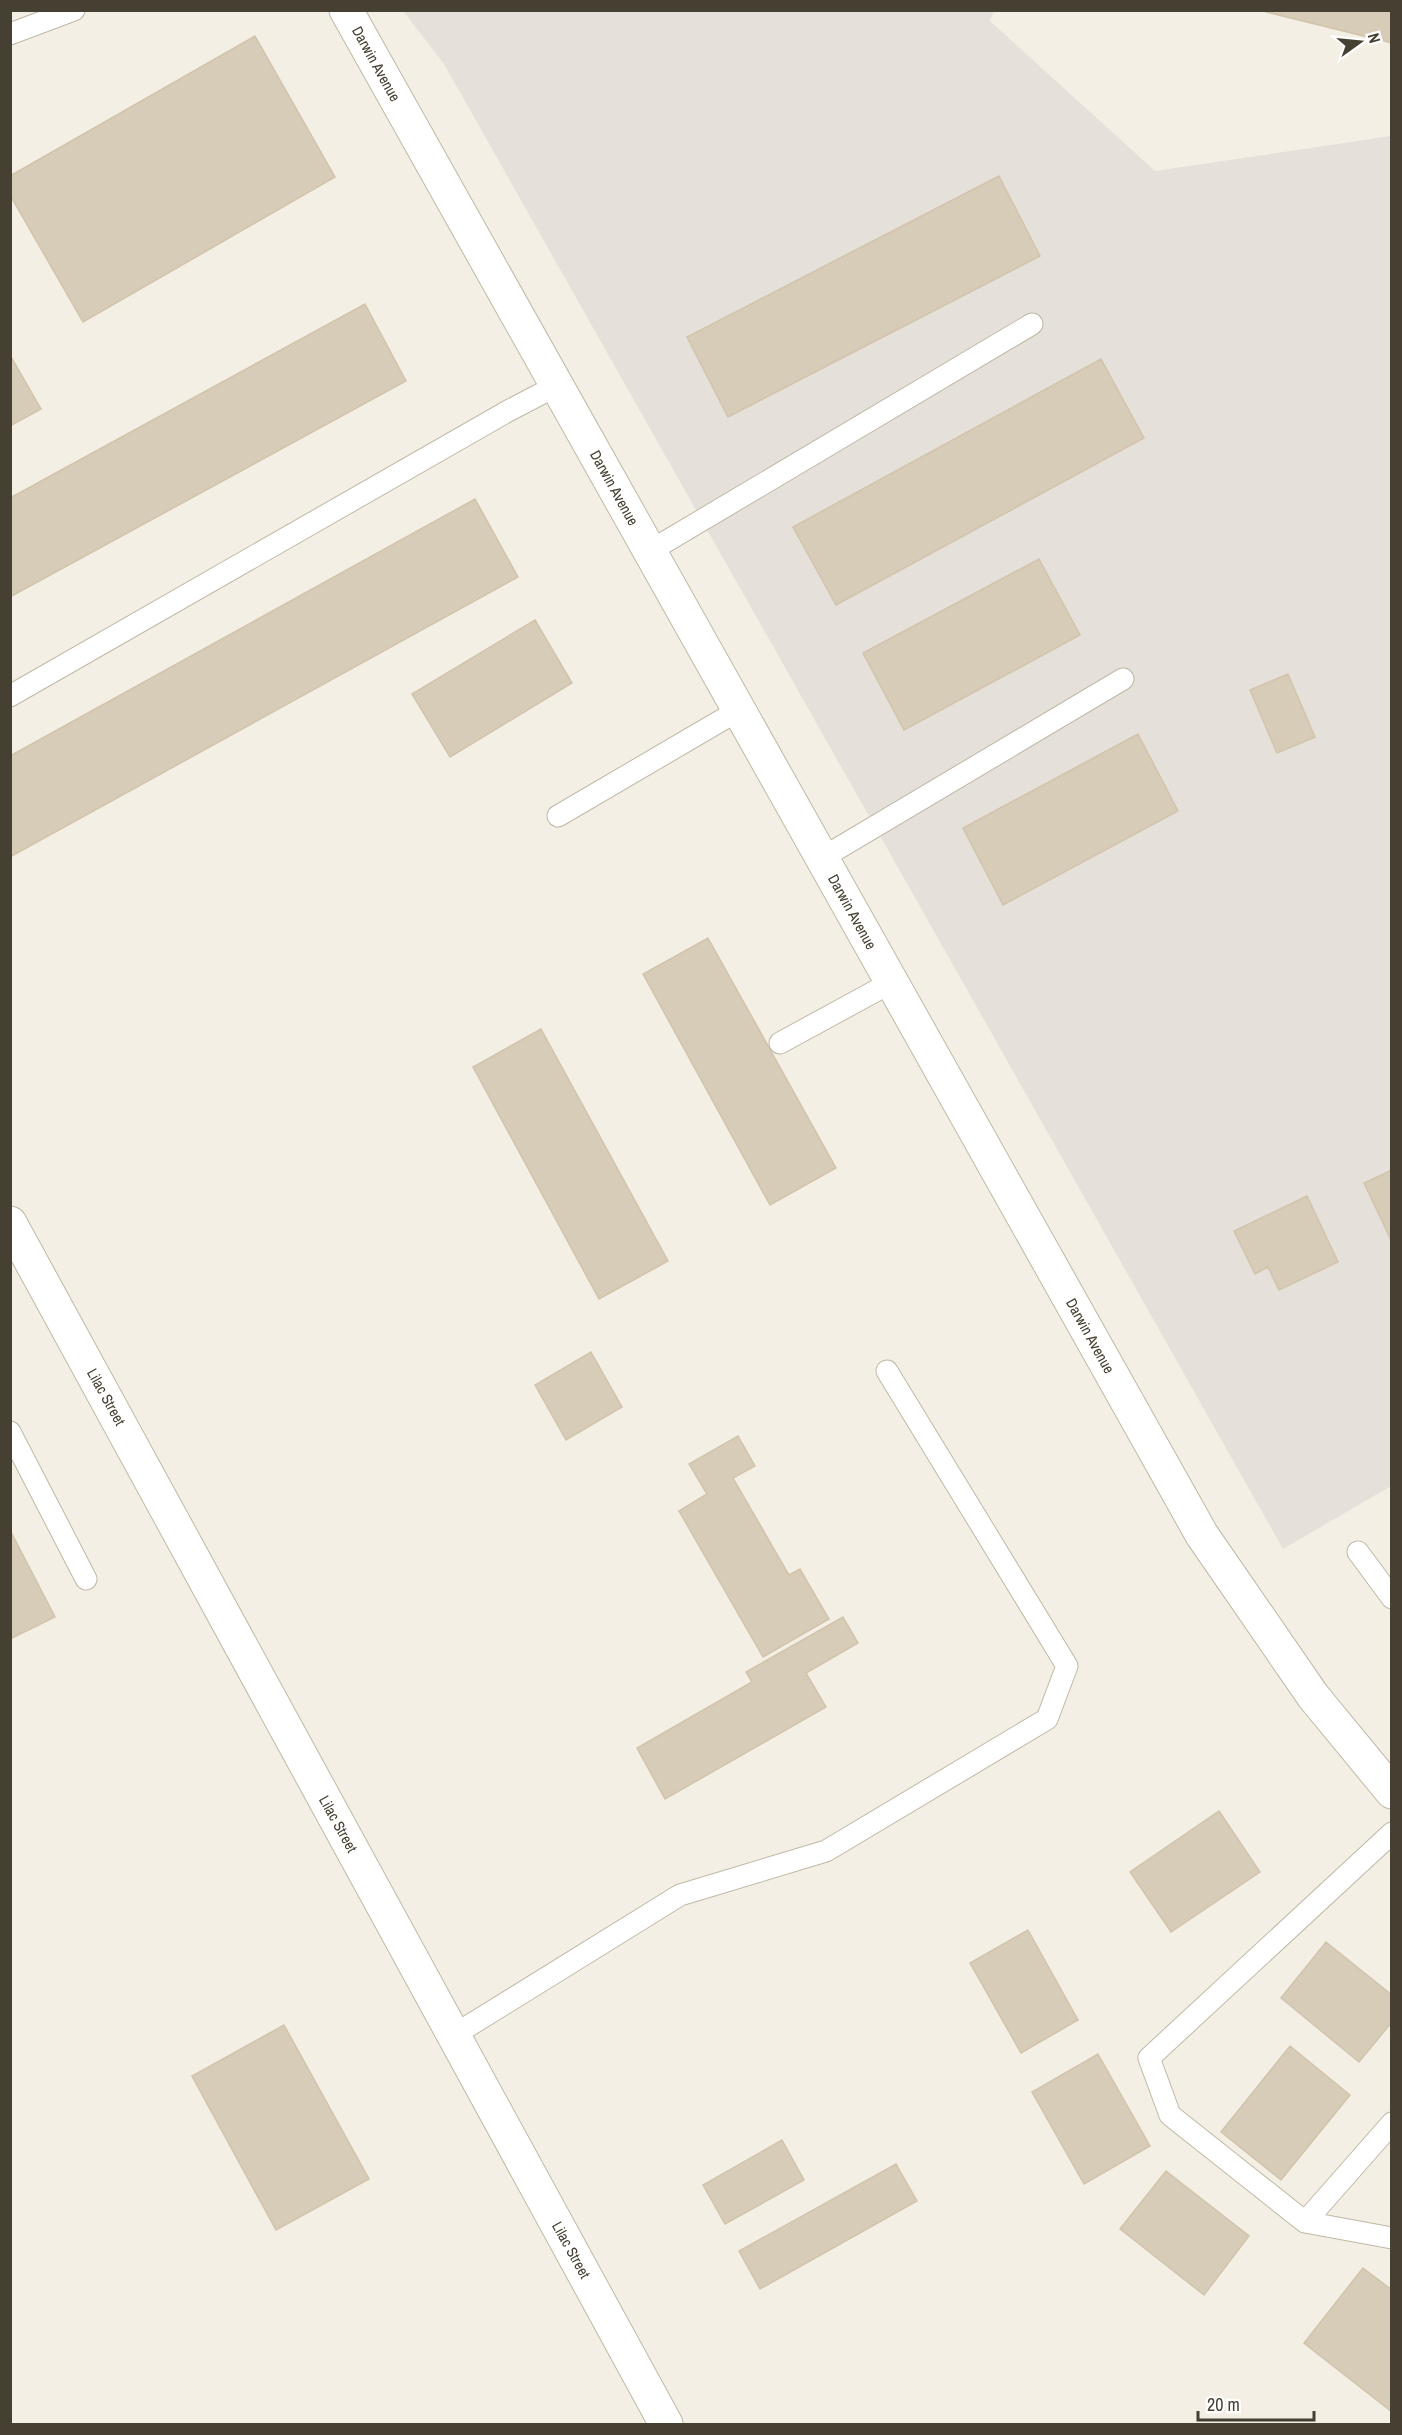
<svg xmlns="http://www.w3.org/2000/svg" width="1402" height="2435" font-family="'Archivo Narrow',sans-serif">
<rect width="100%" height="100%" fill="#f4efe4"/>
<path fill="#e5e0d9" d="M403 11H994L990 21 1155 171 1391 136V1486L1283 1549 444 64Z"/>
<path fill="#d6ccb8" stroke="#d2c4ab" stroke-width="1.5" d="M1266 10H1392V43L1266 12Z
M255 36 335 177 83 322 10 195V176Z
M999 176 1040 256 728 417 687 337Z
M365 304 406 381 10 597V498Z
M10 355 41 409 10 426Z
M1101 359 1144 438 836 605 793 527Z
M475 499 518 577 10 857V756Z
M1039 559 1080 635 904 730 863 653Z
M535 620 572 683 450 757 412 694Z
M1288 674 1315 737 1277 753 1250 690Z
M1138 734 1178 811 1003 905 963 828Z
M708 938 836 1168 770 1205 643 974Z
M541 1029 668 1261 599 1299 473 1067Z
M1392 1170V1242L1364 1183Z
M1307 1196 1338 1262 1279 1290 1268 1267 1255 1274 1234 1231Z
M591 1352 622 1407 566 1440 535 1385Z
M738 1436 755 1466 733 1478 789 1575 800 1569 829 1619 763 1657 679 1511 707 1494 689 1464Z
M10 1530 55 1617 10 1639Z
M843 1617 858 1643 806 1673 826 1707 665 1799 637 1748 752 1682 746 1672Z
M1219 1811 1260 1872 1171 1932 1130 1872Z
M1028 1930 1078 2020 1021 2053 970 1963Z
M1326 1942 1392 1995V2022L1359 2062 1281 1998Z
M284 2025 369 2179 276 2230 192 2076Z
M1290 2046 1350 2095 1281 2180 1221 2132Z
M1098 2054 1150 2146 1084 2184 1032 2092Z
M782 2140 804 2180 725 2224 703 2185Z
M896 2164 917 2201 760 2289 739 2251Z
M1166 2171 1249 2236 1204 2295 1120 2229Z
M1363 2268 1392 2290V2412L1304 2343Z"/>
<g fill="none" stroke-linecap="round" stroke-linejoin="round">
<defs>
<path id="lane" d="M10 34 74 10
M650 551 1032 324
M10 696 508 411 556 386
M558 816 739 710
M822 858 1123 679
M780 1043 892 982
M10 1432 86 1579
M1358 1552 1392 1598
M1392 1833 1149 2058 1170 2115 1305 2222 1392 2238
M454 2035 680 1895 826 1851 1047 1719 1067 1666 887 1371
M1305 2222 1392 2123"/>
<path id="street" d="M346 10 1202 1535 1313 1696 1392 1792
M10 1223 666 2424"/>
</defs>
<use href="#lane" stroke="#c0b8a6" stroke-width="23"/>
<use href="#street" stroke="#c0b8a6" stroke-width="35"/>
<use href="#lane" stroke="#fff" stroke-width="21"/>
<use href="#street" stroke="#fff" stroke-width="33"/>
</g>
<g text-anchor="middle" stroke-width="4.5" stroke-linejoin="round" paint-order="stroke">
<g font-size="15" fill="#464033" stroke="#fff">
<text transform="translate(376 64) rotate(61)" y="5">Darwin Avenue</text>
<text transform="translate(614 488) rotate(61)" y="5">Darwin Avenue</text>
<text transform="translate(852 912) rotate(61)" y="5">Darwin Avenue</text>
<text transform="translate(1090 1336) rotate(61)" y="5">Darwin Avenue</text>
<text transform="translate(106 1397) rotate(61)" y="5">Lilac Street</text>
<text transform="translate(338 1824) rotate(61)" y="5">Lilac Street</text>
<text transform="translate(571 2250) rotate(61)" y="5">Lilac Street</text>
</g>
</g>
<rect width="1402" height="2435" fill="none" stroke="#464033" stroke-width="24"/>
<g transform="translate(1360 42) rotate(75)" stroke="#ffffff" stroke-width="4.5" paint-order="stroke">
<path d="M0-4.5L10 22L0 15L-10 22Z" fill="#464033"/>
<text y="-9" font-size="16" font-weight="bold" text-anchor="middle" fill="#464033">N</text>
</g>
<path d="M1198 2411v9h116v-9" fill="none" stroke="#464033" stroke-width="3"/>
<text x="1207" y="2411" font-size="18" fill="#464033" stroke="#ffffff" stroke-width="4.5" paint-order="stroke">20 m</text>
</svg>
